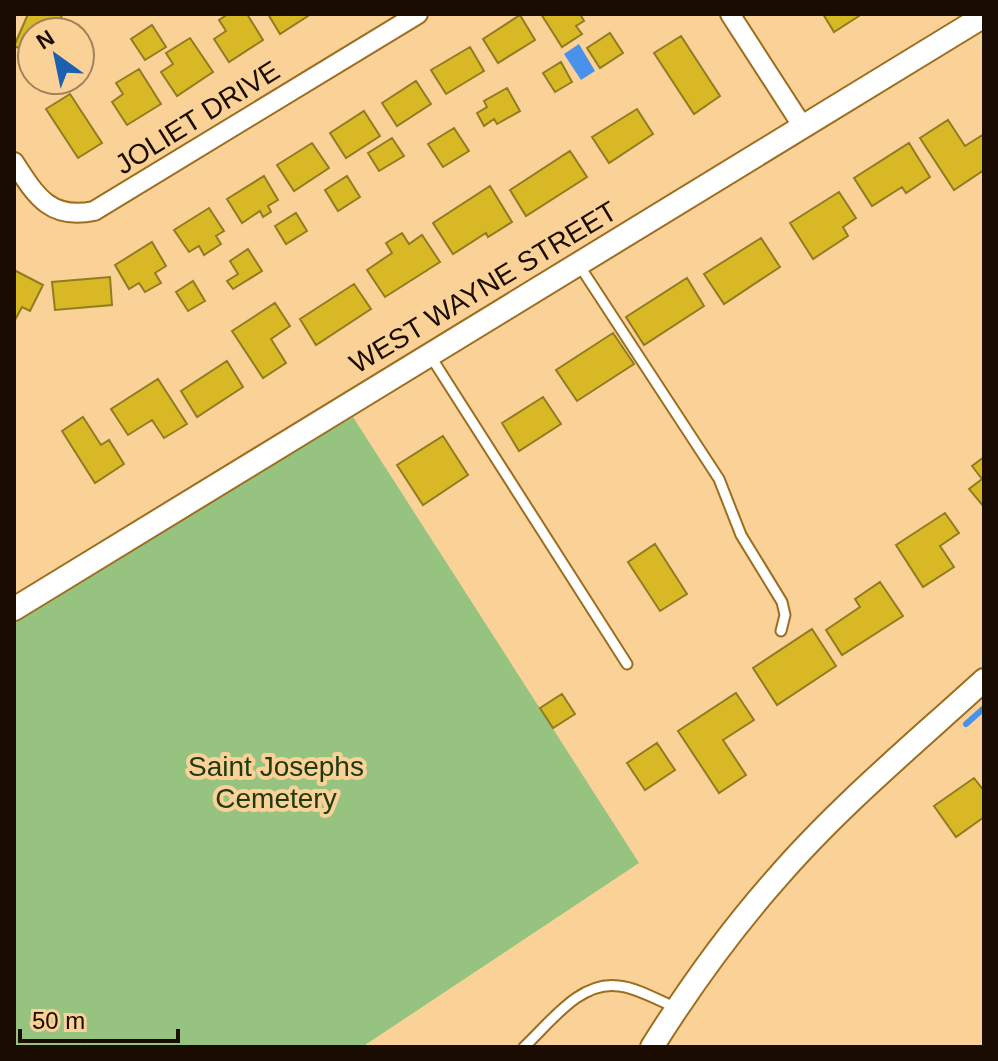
<svg xmlns="http://www.w3.org/2000/svg" width="998" height="1061" font-family="Helvetica,sans-serif">
<rect width="100%" height="100%" fill="#fad197"/>
<path fill="#97c380" d="M353 417 639 863 362 1047H14V618Z"/>
<path fill="#4991eb" d="M579 44 595 71 581 80 564 54Z"/>
<g fill="none" stroke-linecap="round" stroke-linejoin="round">
<path stroke="#4991eb" stroke-width="6" d="M966 724 984 708"/>
</g>
<path fill="#d9b825" stroke="#917c22" stroke-width="2" d="M28 14 62 15 55 32H32V54L14 46Z
M228 14H247L263 40 229 62 214 39 226 31 219 20Z
M268 14H311L280 34Z
M541 14H580L584 21 576 26 582 34 562 47Z
M823 14H858L859 16 834 32Z
M520 15 535 40 498 63 483 39Z
M152 25 166 47 145 60 131 39Z
M610 33 623 53 600 68 587 48Z
M681 36 720 96 694 114 654 53Z
M190 38 213 72 177 96 161 72 173 64 166 53Z
M470 47 484 71 446 94 431 70Z
M561 62 572 82 555 92 543 73Z
M139 69 161 104 127 125 112 102 123 94 116 83Z
M416 81 431 104 397 126 382 103Z
M507 88 520 111 497 124 494 119 484 126 477 113 487 107 484 101Z
M70 94 102 143 78 158 46 109Z
M637 109 653 134 609 163 592 137Z
M364 111 380 136 346 158 330 133Z
M948 120 965 146 984 134V170L954 190 920 138Z
M454 128 469 151 443 167 428 144Z
M392 138 404 156 379 171 368 153Z
M312 143 329 168 294 191 277 165Z
M909 143 930 177 906 193 902 187 872 206 854 178Z
M570 151 587 177 526 216 510 190Z
M264 176 278 200 268 206 271 212 263 217 260 211 242 223 227 199Z
M347 176 360 197 338 211 325 190Z
M490 186 512 222 488 237 486 233 453 254 433 223Z
M839 192 856 218 843 227 848 236 813 259 790 223Z
M209 208 224 231 216 236 221 244 204 255 199 246 189 252 174 230Z
M296 213 307 231 286 244 275 226Z
M402 233 409 244 422 235 440 262 385 297 367 270 392 253 386 243Z
M761 238 780 267 724 304 704 274Z
M152 242 166 266 155 273 161 283 145 292 139 283 129 289 115 265Z
M248 249 262 271 233 289 227 281 238 274 230 261Z
M14 270 43 285 30 311 22 307 15 320Z
M110 277 112 305 55 310 52 282Z
M687 278 704 306 644 345 626 317Z
M193 281 205 301 188 311 176 292Z
M354 284 371 309 316 345 300 319Z
M275 303 290 326 271 339 286 363 263 378 232 331Z
M613 333 634 364 577 401 556 370Z
M227 361 243 387 197 417 181 391Z
M158 379 187 424 164 438 152 420 128 435 111 409Z
M543 397 561 424 519 451 502 423Z
M83 417 101 445 109 440 124 464 95 483 62 431Z
M443 436 468 475 423 505 397 465Z
M984 457V507L969 489 982 479 972 466Z
M945 513 959 533 940 546 954 567 923 587 896 545Z
M655 544 687 594 660 611 628 562Z
M880 582 903 616 842 655 826 630 860 607 855 599Z
M812 629 836 666 777 705 753 668Z
M736 693 754 720 723 740 746 775 719 793 678 731Z
M562 694 575 714 553 728 540 708Z
M657 743 675 770 645 790 627 763Z
M974 778 984 791V817L956 837 934 806Z"/>
<g fill="none" stroke-linecap="round" stroke-linejoin="round">
<defs>
<path id="service" d="M579 265 719 479 741 535 782 602 785 615 781 631
M431 357 627 664
M524 1047C550 1023 580 980 619 986 638 988 659 1001 677 1008"/>
<path id="minor" d="M730 14 803 127
M14 162C36 196 50 220 94 211L418 14"/>
<path id="tertiary" d="M14 609 984 16
M652 1047C689 988 730 931 776 879 838 807 914 744 984 680"/>
</defs>
<use href="#service" stroke="#9d6e1f" stroke-width="13"/>
<use href="#minor" stroke="#9d6e1f" stroke-width="22"/>
<use href="#tertiary" stroke="#9d6e1f" stroke-width="26"/>
<use href="#service" stroke="#fff" stroke-width="9"/>
<use href="#minor" stroke="#fff" stroke-width="18"/>
<use href="#tertiary" stroke="#fff" stroke-width="22"/>
</g>
<g text-anchor="middle" stroke-width="8" stroke-linejoin="round" paint-order="stroke">
<g font-size="28" fill="#1a0c00" stroke="#fad197">
<text transform="translate(197 117) rotate(-32)" y="10">JOLIET DRIVE</text>
<text transform="translate(483 287) rotate(-31)" y="10">WEST WAYNE STREET</text>
</g>
<g font-size="28" fill="#203a10" stroke="#fad197">
<text x="276" y="776">Saint Josephs<tspan x="276" dy="32">Cemetery</tspan></text>
</g>
</g>
<rect width="998" height="1061" fill="none" stroke="#1a0c00" stroke-width="32"/>
<g transform="translate(56 56) rotate(327)"><circle r="38" fill="#fad197" stroke="#a0825b" stroke-width="2"/>
<path d="M0-6L14 30L0 20L-14 30Z" fill="#1c60b0"/>
<text y="-12" font-size="22" font-weight="bold" text-anchor="middle" fill="#1a0c00">N</text>
</g>
<path d="M20 1029v12h158v-12" fill="none" stroke="#1a0c00" stroke-width="4"/>
<text x="32" y="1029" font-size="24" fill="#1a0c00" stroke="#fad197" stroke-width="6" paint-order="stroke">50 m</text>
</svg>
